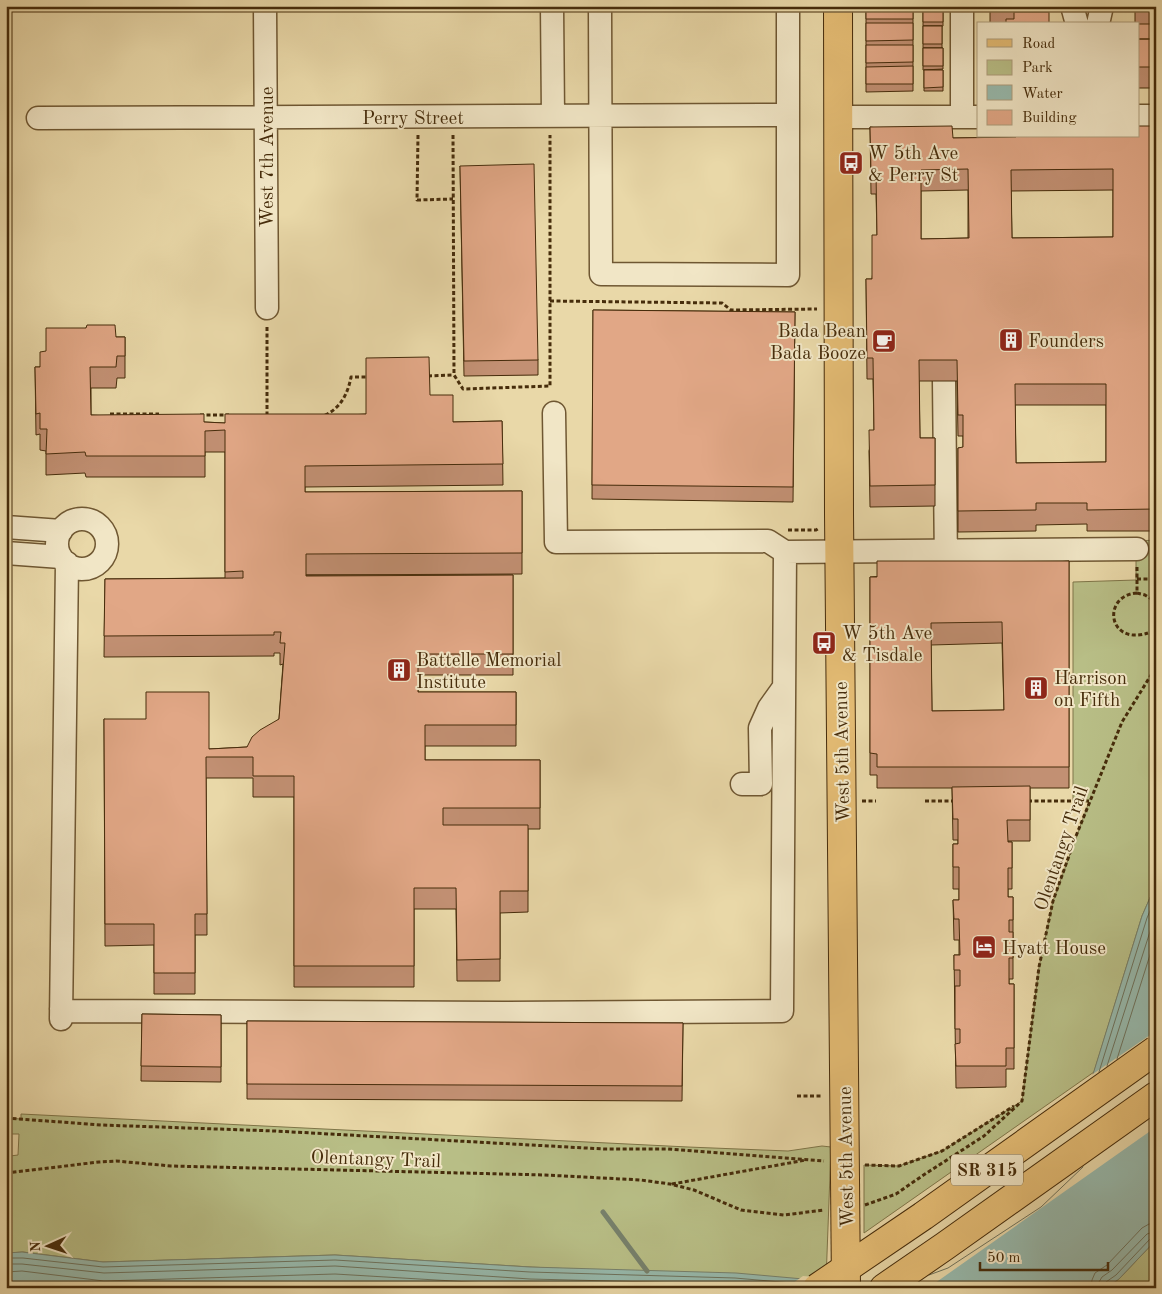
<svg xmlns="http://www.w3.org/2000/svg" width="1162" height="1294" font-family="'Old Standard TT',serif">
<rect width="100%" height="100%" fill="#e9d8a8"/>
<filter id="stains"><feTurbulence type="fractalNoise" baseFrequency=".004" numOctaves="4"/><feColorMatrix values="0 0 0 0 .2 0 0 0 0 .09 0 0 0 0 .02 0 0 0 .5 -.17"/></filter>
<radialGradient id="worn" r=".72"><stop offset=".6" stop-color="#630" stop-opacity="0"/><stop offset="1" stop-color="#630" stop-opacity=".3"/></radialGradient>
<path fill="#b8be86" stroke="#7f7548" d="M1156 540V884L1142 916 1094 1072 864 1233V1165L899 1166 942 1151 1022 1101 1039 967 1053 901 1089 802 1073 801V582L1136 580V541Z
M21 1114 688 1147 788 1151 822 1146 831 1147 826 1281 530 1267 335 1255 103 1262 23 1252 9 1253 10 1156 18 1155 19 1134H6V1118L21 1119Z
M1156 1240V1288H1106L1119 1279Z"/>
<path fill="#97b9ac" stroke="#77816c" d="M1156 884V1240L1119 1279 1106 1288H6V1253L22 1252 103 1262 335 1255 530 1267 736 1273 826 1281 875 1277 938 1252 1068 1155 1142 916Z"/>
<path fill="#e9d8a8" d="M1156 1031V1127L928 1288H786L803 1276 826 1278 874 1274 937 1249 1065 1154 1090 1076Z"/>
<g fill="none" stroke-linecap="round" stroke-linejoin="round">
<path stroke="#6e725c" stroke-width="1" d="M1117 1059 1156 936
M1107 1066 1156 913
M1099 1072 1147 918 1156 897
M6 1258H23L103 1267 335 1260 530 1272 735 1278 803 1284
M6 1264H22L104 1273 335 1266 530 1279 735 1284 778 1288
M6 1272 22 1271 104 1281 335 1274 571 1288
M929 1275 948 1268 1041 1207 1083 1167
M1091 1288 1092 1280 1095 1273 1107 1265 1142 1228 1149 1224H1156
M1098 1288 1099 1282 1102 1277 1112 1270 1147 1234 1156 1231
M1104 1288 1106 1282 1116 1275 1150 1239 1156 1237"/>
<path stroke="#77816c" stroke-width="5" d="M603 1212 647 1271"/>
<defs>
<path id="minor" d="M265 6 267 308
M552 6 553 116
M600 6 601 274 788 275V6
M962 6V117
M1072 6 1077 24
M1098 24 1102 6
M1138 116H1156
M837 117H978
M38 118 788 115
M944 381 946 565
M554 413 556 542 768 541 785 552
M57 544a25 25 0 1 1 50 0a25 25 0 1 1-50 0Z
M6 527 61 531
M6 553 61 557
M742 784H761L760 728 769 708 784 687
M61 1009 70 1011 502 1013 782 1011 785 552 1137 549
M61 1019 67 563"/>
<path id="major" d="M838 6 839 514 845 1180"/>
<path id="highway" d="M884 1288 945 1246 1156 1096"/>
</defs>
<use href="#minor" stroke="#6f5732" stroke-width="25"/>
<use href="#major" stroke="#462c0b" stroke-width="30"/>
<use href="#highway" stroke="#462c0b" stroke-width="30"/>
<path stroke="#462c0b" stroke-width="3" stroke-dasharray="4 2.5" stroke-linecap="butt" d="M418 135 417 200 453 199
M453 135 454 375 463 389 550 386V135
M550 301 722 303 731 310 817 309
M267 327V415H270
M428 376 454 375
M110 414H159
M200 415H229
M325 415C341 408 348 393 351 377H369
M788 530H816L819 528
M1137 567V593C1102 595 1107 646 1148 633
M1137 579H1156
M1137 593 1145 595 1156 602
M862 801H876
M925 801H956
M1028 801H1089
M797 1096H822
M6 1118 101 1125 275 1131 604 1149H668L824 1161
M865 1165 899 1166 942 1151 1014 1106
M6 1173 99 1162 116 1161 171 1166 545 1175 641 1180 670 1184 694 1190 741 1210 784 1215 824 1210
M672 1184 806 1160
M865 1205 896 1194 922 1176 984 1136 1022 1101 1039 967 1053 901 1076 836 1122 722 1156 667"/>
<use href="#minor" stroke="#f1e6c6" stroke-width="22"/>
<use href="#major" stroke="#e4bc74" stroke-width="28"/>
<use href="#highway" stroke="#e4bc74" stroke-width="28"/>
<defs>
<path id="major-bridge" d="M845 1180 846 1288"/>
<path id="highway-bridge" d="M817 1288 923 1216 1156 1050"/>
</defs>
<use href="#major-bridge" stroke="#462c0b" stroke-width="30" stroke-linecap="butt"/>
<use href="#highway-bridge" stroke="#462c0b" stroke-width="30" stroke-linecap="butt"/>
<use href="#major-bridge" stroke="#e4bc74" stroke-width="28"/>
<use href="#highway-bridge" stroke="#e4bc74" stroke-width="28"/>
</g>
<path fill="#c29073" stroke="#462c0b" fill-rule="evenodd" d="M866 6H913V91L866 92Z
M923 6H943V26H923Z
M990 6H1046V12L1049 24H990Z
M1135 6H1156V88H1138V24H1135Z
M923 26H942V48H923Z
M923 48H943V69L923 70Z
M924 70H943V91H924Z
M1156 126V531H1087V524L1036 525V531L958 532V448H963V436H958L957 381H919L920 438H935V506L870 507 869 451 874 430 873 379H867L866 279H872L877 235 876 194H871L870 127 953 138 1016 137ZM968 190V238L921 239V191ZM1113 190V237L1012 238 1011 191ZM1015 405H1106V462L1016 463Z
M460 166 538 360V375L464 376Z
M593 310 795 312 793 502 592 499Z
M86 328 116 337H125V378H117L116 388H91V415L204 422 225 423 366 414 430 395 453 422 502 421 503 485 305 487V492L522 491V574L306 575H513V675H418V692H516V746H425V760H540V829H528V912L500 913V981H457L456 909H414V987H294V797H253V778H206L207 935H195V994H154V945L105 946 104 719 209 749 247 747 279 719 283 664 280 665V653H274V656L104 657 105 579 225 578V452H205V477H86L85 473 46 475V451L40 450V434L36 435 35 367H40L46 351Z
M1069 561V788H1030V841H1008V842H1012V889H1008V897H1013V979H1009V984H1014V1069H1006V1087L956 1088 954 955H959V940H954L953 900H959V889H953V844H958V840H953L952 788H877V775H870V577ZM1002 643 1004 710 932 711 931 645Z
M142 1014 221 1015V1082L141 1081Z
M247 1021 683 1023 682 1101 247 1099Z"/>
<path fill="#e1a786" stroke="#462c0b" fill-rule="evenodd" d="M866 6H913V19H866Z
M923 6H943V22H923Z
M1014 12H1049V24H1006V19H1014Z
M866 23H913V40L866 41Z
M1126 24H1156V39H1138V24Z
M923 26H942V44H923Z
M1138 39H1156V67H1138Z
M866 45H913V62L866 63Z
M923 48H943V66H923Z
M913 66V84H866V67Z
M924 70H943V87L924 88Z
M952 126 953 138 1016 137V136H1138V126H1156V509L1087 510V503H1036V510L958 511V448L963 447V415H958L957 360H919L920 438H935V485L870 486 869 430H874L873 358H867L866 279H872V235H877L876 172H871L870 127ZM968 169 969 238 921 239V170ZM1113 169V237L1012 238 1011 170ZM1015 384H1106V462L1016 463Z
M534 164 538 360 464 361 460 166Z
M593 310 795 312 793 487 592 485Z
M87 325H115L116 337H125V356H117L116 367H90L91 415 204 414V422L225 423V414H366V358L429 357 430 395H453V422L502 421 503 464 305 466V492L522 491V553L306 554V576L513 575V654H418V692H516V725H425V760H540V808H443V825H528V891H500V959L457 960 456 888H414V966H294V776H253V757H206L207 914H195V973H154V924H105L104 719H146V692H209V749L247 747 252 737 260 730 279 719 285 643H280L281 632H274V635L104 636 105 579 243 578V571L225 572V430L205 431V456H86L85 452 46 454 47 429H40V413L36 414 35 367H40V352L46 351V328H86Z
M877 561H1069V767H877V754L870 753V577H877ZM1002 622 1004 710 932 711 931 623Z
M1030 786V820H1007L1008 842H1012V868H1008V897H1013V920H1009V932H1013V958H1009V984H1014V1048H1006V1066H956L955 1044 960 1043V1029H955V986H960V970H954V955H960L959 919H954L953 900H959V867H953V844H958V819H953L952 787Z
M142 1014 221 1015V1067L141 1066Z
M247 1021 683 1023 682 1086 247 1084Z"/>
<defs>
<symbol id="bus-square" viewBox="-11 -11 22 22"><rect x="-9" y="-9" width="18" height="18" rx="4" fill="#8f2418" stroke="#f1e6c6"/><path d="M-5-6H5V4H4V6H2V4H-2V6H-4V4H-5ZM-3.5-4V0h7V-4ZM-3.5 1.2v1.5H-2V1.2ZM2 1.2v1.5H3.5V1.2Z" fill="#fff"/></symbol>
<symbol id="building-square" viewBox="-11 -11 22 22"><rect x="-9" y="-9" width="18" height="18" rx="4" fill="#8f2418" stroke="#f1e6c6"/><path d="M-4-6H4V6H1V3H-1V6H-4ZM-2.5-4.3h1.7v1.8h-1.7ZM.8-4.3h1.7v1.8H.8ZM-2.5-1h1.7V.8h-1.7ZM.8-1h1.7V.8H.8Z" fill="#fff"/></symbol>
<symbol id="cafe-square" viewBox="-11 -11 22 22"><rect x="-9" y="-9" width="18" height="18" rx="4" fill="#8f2418" stroke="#f1e6c6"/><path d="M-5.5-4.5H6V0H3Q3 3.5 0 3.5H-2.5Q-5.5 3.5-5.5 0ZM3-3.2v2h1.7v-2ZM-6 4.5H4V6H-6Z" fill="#fff"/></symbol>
<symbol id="hotel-square" viewBox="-11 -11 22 22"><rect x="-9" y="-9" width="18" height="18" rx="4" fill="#8f2418" stroke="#f1e6c6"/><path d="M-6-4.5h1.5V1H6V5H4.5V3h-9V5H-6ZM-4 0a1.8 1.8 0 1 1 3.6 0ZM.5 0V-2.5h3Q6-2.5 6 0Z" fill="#fff"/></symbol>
</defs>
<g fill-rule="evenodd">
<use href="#bus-square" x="837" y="149" width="28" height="28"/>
<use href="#building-square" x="997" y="326" width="28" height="28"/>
<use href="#cafe-square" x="870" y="327" width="28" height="28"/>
<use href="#bus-square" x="810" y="629" width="28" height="28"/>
<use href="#building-square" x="385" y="656" width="28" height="28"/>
<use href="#building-square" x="1022" y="674" width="28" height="28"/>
<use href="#hotel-square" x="970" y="933" width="28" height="28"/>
</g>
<g text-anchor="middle" stroke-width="4" stroke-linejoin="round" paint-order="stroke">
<rect fill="#f1e6c6" stroke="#796443" stroke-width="1" x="951" y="1154.5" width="72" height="31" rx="4"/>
<g font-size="18" font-weight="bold" fill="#462c0b">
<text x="987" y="1176">SR 315</text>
</g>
<g font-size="19" fill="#462c0b" stroke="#f1e6c6">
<text x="413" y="124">Perry Street</text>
<text transform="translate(266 157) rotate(-90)" y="7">West 7th Avenue</text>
<text transform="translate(841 752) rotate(-91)" y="7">West 5th Avenue</text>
<text transform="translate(1060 848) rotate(-71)" y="7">Olentangy Trail</text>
<text transform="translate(845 1157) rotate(-91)" y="7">West 5th Avenue</text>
<text transform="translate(376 1158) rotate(2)" y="7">Olentangy Trail</text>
</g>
<g font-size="19" fill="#462c0b" stroke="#f1e6c6" text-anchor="start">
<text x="868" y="159">W 5th Ave<tspan x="868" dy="22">&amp; Perry St</tspan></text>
<text x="866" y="337" text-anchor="end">Bada Bean<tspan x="866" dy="22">Bada Booze</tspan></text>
<text x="1028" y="347">Founders</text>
<text x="842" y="639">W 5th Ave<tspan x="842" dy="22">&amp; Tisdale</tspan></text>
<text x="416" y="666">Battelle Memorial<tspan x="416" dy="22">Institute</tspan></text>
<text x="1054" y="684">Harrison<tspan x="1054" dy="22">on Fifth</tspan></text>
<text x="1002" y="954">Hyatt House</text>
</g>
</g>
<rect width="1162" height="1294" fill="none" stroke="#e9d8a8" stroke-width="25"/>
<rect x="8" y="8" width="1147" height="1279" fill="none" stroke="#462c0b" stroke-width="2.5"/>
<rect x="12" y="12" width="1137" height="1269" fill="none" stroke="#462c0b"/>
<rect x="977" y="22" width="162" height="115" fill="#f1e6c6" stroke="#ad9c7b"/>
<rect x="987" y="39" width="25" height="8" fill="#e4bc74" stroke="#ad9c7b"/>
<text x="1022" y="48" font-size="15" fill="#462c0b">Road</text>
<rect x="987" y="60" width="25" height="15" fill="#b8be86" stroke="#ad9c7b"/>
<text x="1022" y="72" font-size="15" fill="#462c0b">Park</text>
<rect x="987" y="85" width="25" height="15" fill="#97b9ac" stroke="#ad9c7b"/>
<text x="1022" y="98" font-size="15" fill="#462c0b">Water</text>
<rect x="987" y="110" width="25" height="15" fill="#e1a786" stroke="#ad9c7b"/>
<text x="1022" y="122" font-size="15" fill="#462c0b">Building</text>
<g transform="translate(48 1246) rotate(267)" stroke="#f1e6c6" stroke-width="4" paint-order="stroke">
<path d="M0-4L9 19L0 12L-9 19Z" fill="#462c0b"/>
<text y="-8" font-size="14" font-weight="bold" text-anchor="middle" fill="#462c0b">N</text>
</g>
<path d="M980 1262v8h128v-8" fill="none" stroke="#462c0b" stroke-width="2.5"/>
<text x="987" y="1262" font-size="15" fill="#462c0b" stroke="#f1e6c6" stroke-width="4" paint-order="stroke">50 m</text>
<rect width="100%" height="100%" filter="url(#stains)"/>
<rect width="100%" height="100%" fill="url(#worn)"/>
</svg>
